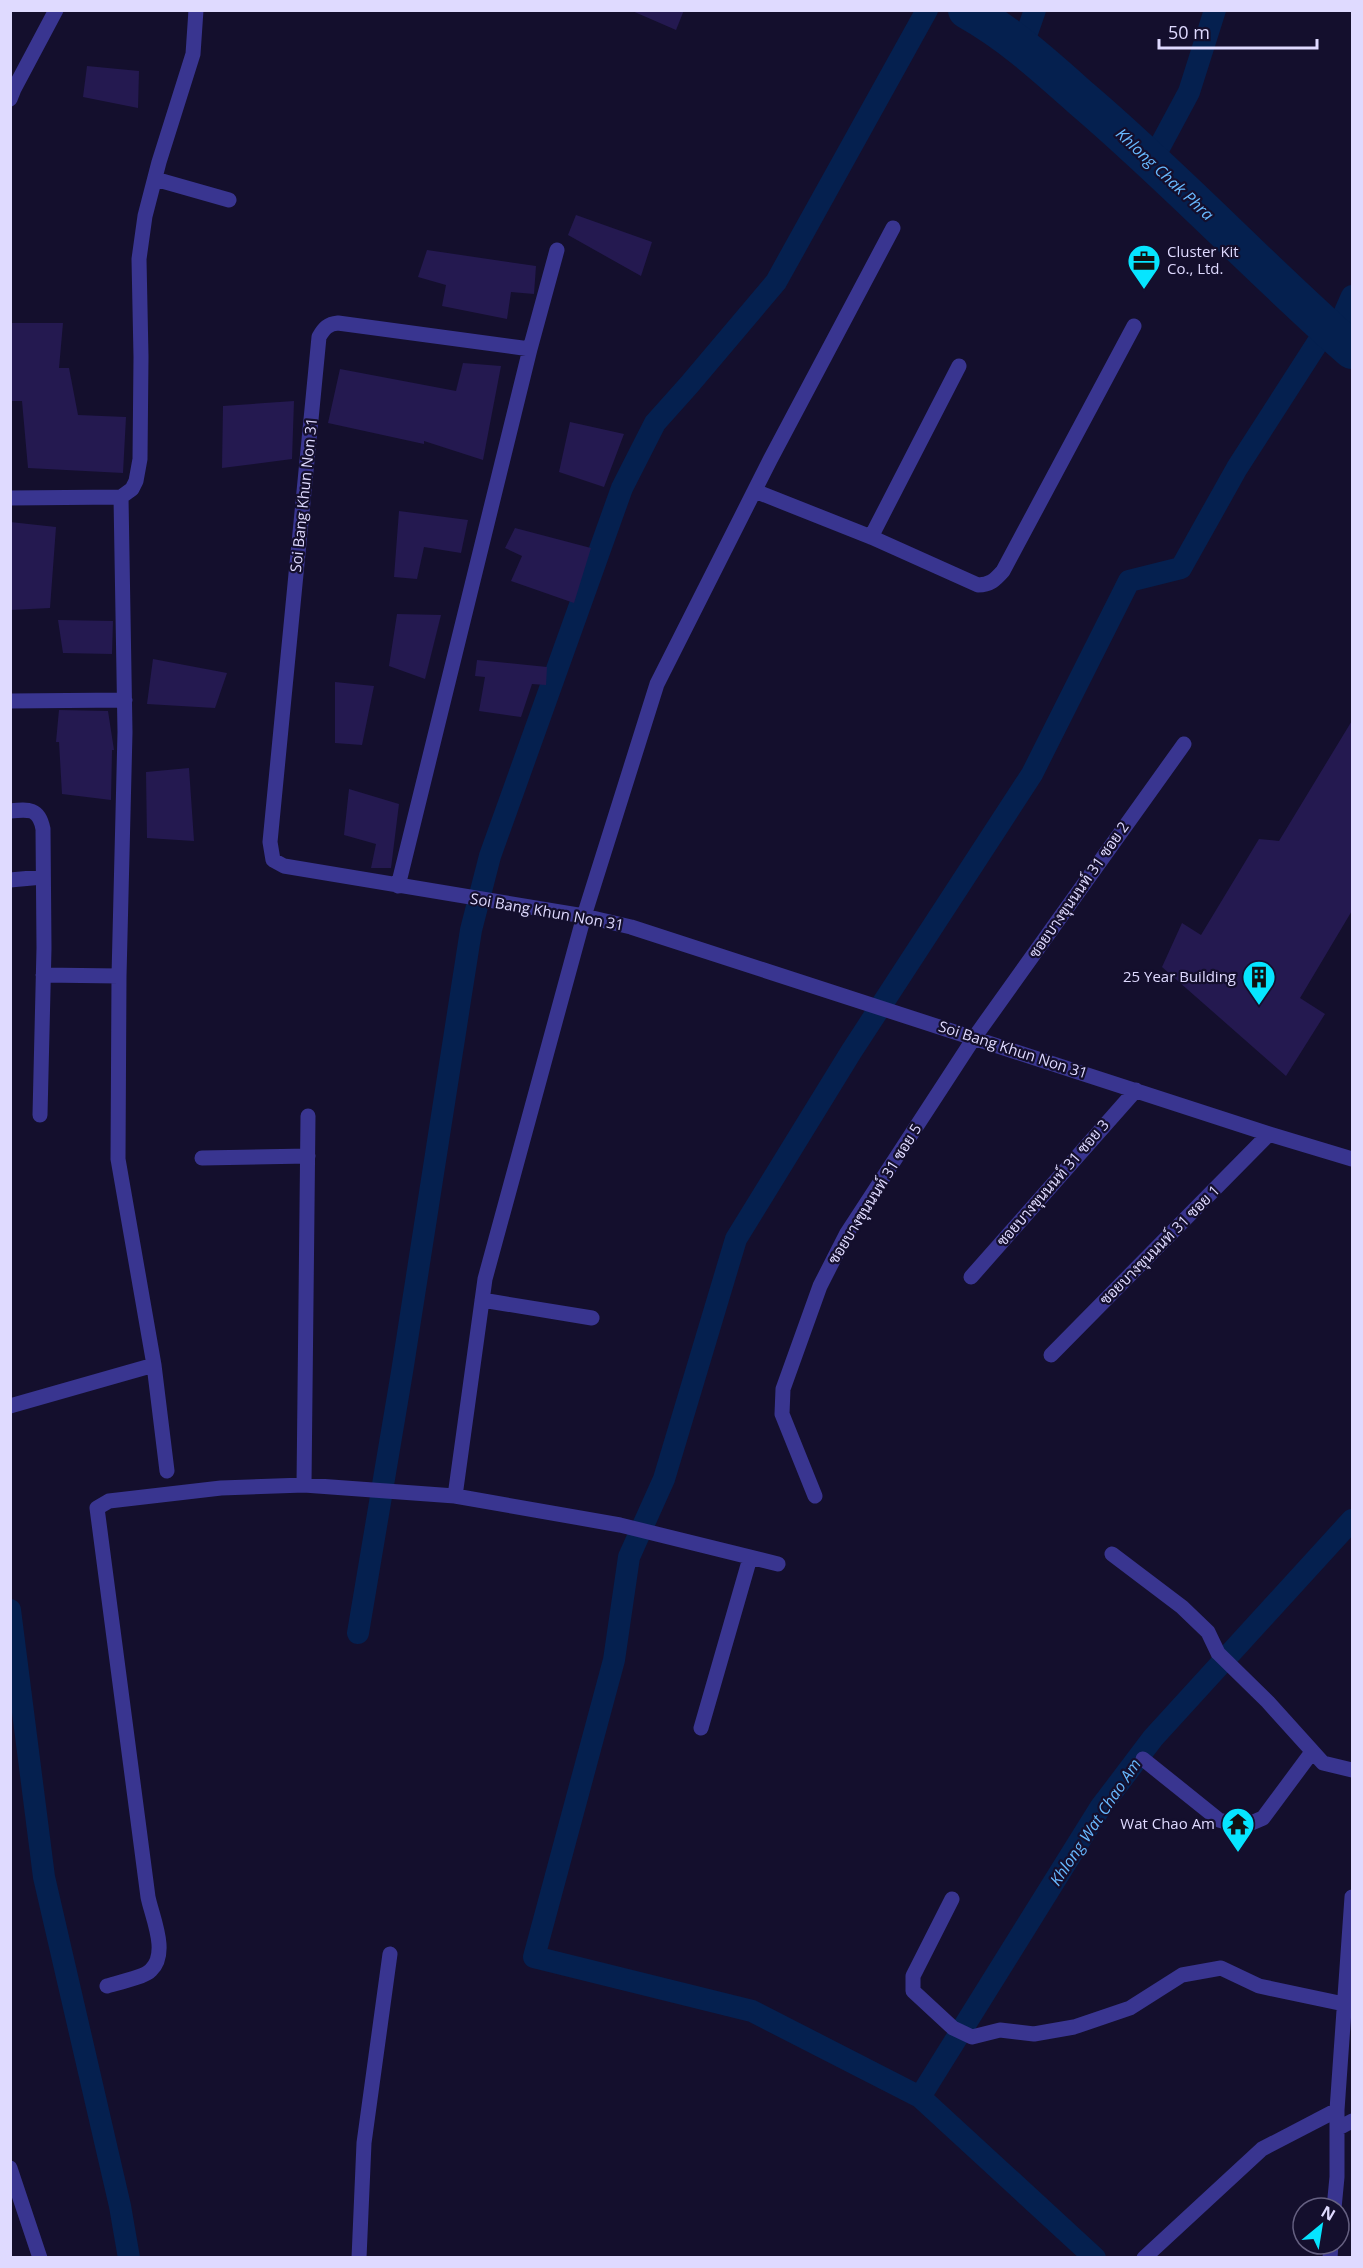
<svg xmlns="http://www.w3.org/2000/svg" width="1363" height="2268" font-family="'Open Sans',Sarabun,sans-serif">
<rect width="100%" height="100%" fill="#140f2d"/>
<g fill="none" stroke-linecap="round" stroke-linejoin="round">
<path stroke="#05204f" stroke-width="22" d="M1022 47 1035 10
M1152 161 1189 92 1215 10
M1335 335 1352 296
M10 1610 44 1877 120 2206 129 2258
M358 1633 402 1372 471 930 490 856 622 488 655 423 689 385 776 282 927 10
M920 2097 1100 1808 1153 1738 1352 1520
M1095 2258 920 2097 752 2011 534 1957 614 1660 629 1557 664 1479 736 1239 851 1052 1032 774 1129 581 1181 568 1237 468 1327 328"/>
<path stroke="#05204f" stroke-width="38" d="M967 10C1010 34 1046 67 1082 99 1176 179 1260 269 1352 350"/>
</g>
<path fill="#241950" d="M630 10H684L676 30Z
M87 66 139 71 138 108 83 97Z
M576 215 652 242 641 276 568 235Z
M427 250 536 266 534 294 511 292 507 319 442 306 446 285 418 277Z
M12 323H63L59 368H69L78 415 126 417 123 473 28 468 22 401H10Z
M463 363 501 366 483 460 424 441V444L328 423 340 369 456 391Z
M294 401 292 459 222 468 223 406Z
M570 422 624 434 604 487 559 472Z
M399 511 468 520 461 553 424 547 417 579 394 577Z
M10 522 56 527 50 608 10 610Z
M515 528 591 548 574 603 511 581 522 556 505 548Z
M397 614 441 615 425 679 389 666Z
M58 620 113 621 112 654 63 653Z
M153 659 227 673 215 708 147 704Z
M477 660 547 667 546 685 532 684 521 717 479 711 485 677 475 676Z
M335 682 374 686 362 745 335 743Z
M59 710 108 711 114 750H112L111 800 62 794 59 742H56Z
M1353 719V909L1300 998 1325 1014 1286 1076 1162 967 1182 923 1201 935 1259 839 1279 841Z
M189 768 194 841 147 838 146 772Z
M349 789 399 804 391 868H371L376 844 344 835Z"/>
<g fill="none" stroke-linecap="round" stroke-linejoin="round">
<path stroke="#393590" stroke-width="15" d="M10 99 14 89 56 10
M155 179 229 200
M530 349 338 323C328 324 324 328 319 337L270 842 273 860 284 866 584 916 631 927 1269 1134 1352 1159
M755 491 871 537 978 585C990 585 995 580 1003 571L1134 326
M121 497 125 732 119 976 118 1159 154 1365 167 1471
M10 498 121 497 132 489 136 481 140 459 141 357 139 259 145 216 159 162 193 54 196 10
M871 537 959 366
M10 701 125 700
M10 811C29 809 39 808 43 829L44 948 40 1115
M10 880 43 877
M398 886 530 349 557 250
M43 975 119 976
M202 1158 308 1156
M971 1277 1136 1090
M482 1300 592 1318
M1051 1355 1269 1134
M10 1406 154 1365
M304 1485 308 1116
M455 1496 485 1279 584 916 657 684 770 460 893 228
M815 1496 782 1414 783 1389 820 1286 847 1233 974 1038 1184 744
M1112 1554 1182 1607 1208 1632 1218 1653 1268 1702 1323 1763 1352 1770
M701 1728 750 1558
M1143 1759 1219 1820 1233 1824H1249L1263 1818 1312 1752
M952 1899 913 1976V1991L953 2028 972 2037 1000 2030 1034 2034 1074 2027 1130 2008 1182 1975 1221 1968 1259 1986 1344 2004
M107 1986C117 1983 145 1977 151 1970 169 1953 152 1917 148 1897L97 1508 109 1501 221 1488 304 1485 455 1496 620 1525 778 1564
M1337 2129 1352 2121
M10 2168 40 2258
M1334 2208 1337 2177V2110L1352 1897
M359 2258 364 2143 390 1954
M1144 2258 1262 2149 1337 2110
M1330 2258 1331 2244"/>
</g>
<defs>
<symbol id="office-pin" viewBox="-11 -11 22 30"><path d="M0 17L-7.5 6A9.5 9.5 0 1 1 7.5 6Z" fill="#06e5ff" stroke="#140f2d"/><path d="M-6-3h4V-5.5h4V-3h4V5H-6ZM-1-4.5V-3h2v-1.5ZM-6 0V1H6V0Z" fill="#111"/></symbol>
<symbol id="building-pin" viewBox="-11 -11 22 30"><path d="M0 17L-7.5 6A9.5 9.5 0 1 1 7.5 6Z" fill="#06e5ff" stroke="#140f2d"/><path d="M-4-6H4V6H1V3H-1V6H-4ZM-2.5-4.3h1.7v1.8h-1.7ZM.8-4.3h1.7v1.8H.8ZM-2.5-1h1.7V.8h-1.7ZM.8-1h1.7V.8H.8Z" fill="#111"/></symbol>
<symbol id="temple-pin" viewBox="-11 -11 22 30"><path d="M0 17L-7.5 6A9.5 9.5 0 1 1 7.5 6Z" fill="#06e5ff" stroke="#140f2d"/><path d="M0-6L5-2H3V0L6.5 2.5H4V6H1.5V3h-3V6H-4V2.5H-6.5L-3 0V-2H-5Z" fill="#111"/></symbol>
</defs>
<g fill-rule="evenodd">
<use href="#office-pin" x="1125" y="242" width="38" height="52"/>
<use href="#building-pin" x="1240" y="958" width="38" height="52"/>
<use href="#temple-pin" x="1219" y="1805" width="38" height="52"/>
</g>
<g text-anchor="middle" stroke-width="4.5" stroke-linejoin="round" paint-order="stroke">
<g font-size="15" fill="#dfdaff" stroke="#140f2d" text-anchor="end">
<text x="1167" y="257" text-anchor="start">Cluster Kit<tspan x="1167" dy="17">Co., Ltd.</tspan></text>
<text x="1236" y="982">25 Year Building</text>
<text x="1215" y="1829">Wat Chao Am</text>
</g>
<g font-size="15" fill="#dfdaff" stroke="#140f2d">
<text transform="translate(304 495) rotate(-84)" y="5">Soi Bang Khun Non 31</text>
<text transform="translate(1079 890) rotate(-55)" y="5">ซอยบางขุนนนท์ 31 ซอย 2</text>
<text transform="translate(547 912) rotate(10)" y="5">Soi Bang Khun Non 31</text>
<text transform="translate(1013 1050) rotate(18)" y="5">Soi Bang Khun Non 31</text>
<text transform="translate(1053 1183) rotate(-49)" y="5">ซอยบางขุนนนท์ 31 ซอย 3</text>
<text transform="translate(875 1194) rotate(-58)" y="5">ซอยบางขุนนนท์ 31 ซอย 5</text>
<text transform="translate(1160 1245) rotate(-45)" y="5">ซอยบางขุนนนท์ 31 ซอย 1</text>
</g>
<g font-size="16" font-style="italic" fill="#68b9ff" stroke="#140f2d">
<text transform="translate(1165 174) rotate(43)" y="6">Khlong Chak Phra</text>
<text transform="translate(1095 1822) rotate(-56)" y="6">Khlong Wat Chao Am</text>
</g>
</g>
<rect width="1363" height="2268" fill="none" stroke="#dfdaff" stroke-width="24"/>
<g transform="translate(1321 2226) rotate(30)"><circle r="28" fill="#140f2d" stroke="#656081" stroke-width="1.5"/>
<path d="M0-4.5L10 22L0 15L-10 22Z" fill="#06e5ff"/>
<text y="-9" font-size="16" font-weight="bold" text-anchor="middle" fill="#dfdaff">N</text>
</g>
<path d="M1159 39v9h158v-9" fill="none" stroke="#dfdaff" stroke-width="3"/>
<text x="1168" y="39" font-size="18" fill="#dfdaff" stroke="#140f2d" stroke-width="4.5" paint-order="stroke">50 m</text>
</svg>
